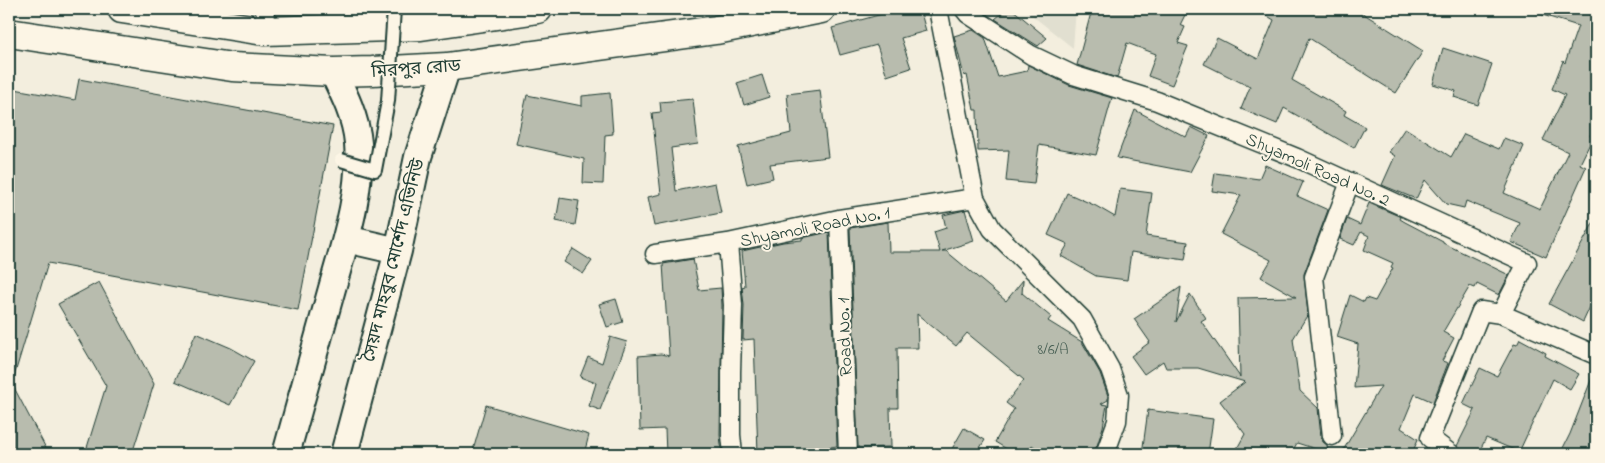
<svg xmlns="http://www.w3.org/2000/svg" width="1605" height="463" font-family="'Indie Flower','Noto Sans Bengali',sans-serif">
<rect width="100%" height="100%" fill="#f3eede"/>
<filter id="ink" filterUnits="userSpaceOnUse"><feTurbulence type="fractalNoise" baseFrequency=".02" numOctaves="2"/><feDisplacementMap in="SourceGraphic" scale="10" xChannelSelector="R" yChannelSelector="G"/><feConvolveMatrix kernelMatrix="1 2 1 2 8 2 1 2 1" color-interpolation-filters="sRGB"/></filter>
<g filter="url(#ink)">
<path fill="#e1dfd0" d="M1024 9H1076L1073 48Z"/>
<path fill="#b8bcae" stroke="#1f3d34" d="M900 9H920L926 31 901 38 911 68 887 76 877 45 840 55 832 28Z
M1007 9H1012L1047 38 1038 46 995 19Z
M1092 9H1188L1180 25 1185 27 1178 43 1188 46 1172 85 1148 76 1156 54 1127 43 1117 78 1077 65Z
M1256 9H1356L1423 51 1396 93 1309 38 1292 80 1346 111 1344 115 1365 127 1354 148 1284 108 1277 124 1241 109 1250 87 1204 64 1217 38 1258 59 1274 20Z
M1534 9H1596V123L1590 136 1593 137 1580 164 1586 167 1546 257 1511 242 1520 223 1466 201 1464 208 1446 204 1425 180 1416 199 1382 185 1395 156 1389 152 1405 128 1451 157 1464 134 1499 149 1504 138 1524 146 1504 193 1540 209 1568 152 1543 140 1565 95 1552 89 1563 61 1565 63 1578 26 1533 12Z
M973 30 985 38 998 77 1027 71 1028 65 1069 85 1112 98 1096 155 1039 145 1034 184 1006 181 1009 150 978 151 977 110H974L967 75 964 76 954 36Z
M1443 48 1492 64 1478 105 1454 97 1456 91 1433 84Z
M762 75 769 97 744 105 737 83Z
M79 79 333 126 298 310 48 263 13 380H10L49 454H9V88L75 100Z
M820 90 828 157 770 164 773 178 747 184 738 147 791 133 787 94Z
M610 93 613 134 605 135 603 184 583 183 584 159 516 144 527 95 582 106V96Z
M693 99 698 144 671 148 676 191 715 183 721 213 654 226 648 197 661 194 652 113 661 112 660 102Z
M1135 110 1186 137 1191 127 1209 136 1190 172 1117 158Z
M1265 165 1303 182 1297 196 1328 210 1304 274 1308 314 1293 339 1300 391 1318 408 1321 437 1323 442 1327 445 1328 453 1297 443 1291 454H1234L1245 434 1220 401 1245 382 1198 368H1166L1163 361 1144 374 1131 356 1150 342 1134 319 1181 287 1176 322 1190 294 1206 318 1201 321 1240 377 1238 298 1296 297 1261 277 1271 260 1221 234 1241 195 1212 191 1215 173 1259 179Z
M1120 189 1152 193 1146 236 1188 242 1185 260 1131 252 1127 280 1096 276 1061 256 1068 244 1048 235 1067 193 1096 206 1115 217Z
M560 198 579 201 575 225 556 221Z
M1369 203 1401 217 1400 219 1405 222 1443 242V243L1509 275 1499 295 1477 284 1475 288 1470 286 1443 332 1454 338 1442 361 1448 363 1433 402 1415 394 1401 428 1418 439 1412 454H1341L1381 386 1354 388 1358 344 1337 337 1350 295 1364 302 1366 298 1375 301 1393 268 1391 267 1393 263 1364 250 1369 236 1361 232 1354 245 1340 239 1347 219 1360 225Z
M965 210 974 241 942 251H946L1006 301 1023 280 1022 294V293L1051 317 1048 321 1082 342 1100 373 1108 396V400L1101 404 1107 405 1103 427 1097 446 1090 454H1044L1032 445 1026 454H1015L995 442 1014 409 1006 403 1024 380 967 333 956 346 917 314 918 348H897L898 408H890L891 447 858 448 850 228 888 222 889 252H940L934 232 946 228 943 215Z
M1596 218V294L1583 322 1549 304Z
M829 232 837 446 792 453V454H758L754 339 743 340 744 305 742 287 745 286 742 251 783 242 802 240V238Z
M573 249 592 261 583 274 564 262Z
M693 259 699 290 721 288 722 305 720 435 722 454H666L665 429 640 430 638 356 661 354 669 356 663 264Z
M99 282 154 384 132 454H85L106 386 58 304Z
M616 299 623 322 607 327 599 304Z
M196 333 231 348 254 361 230 405 175 381Z
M610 337 627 342 600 410 589 406 596 383 580 377 588 357 602 363Z
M1520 339 1546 353 1545 356 1579 374 1570 389 1553 379 1519 452 1486 438 1478 454H1467L1461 451 1457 446 1475 410 1463 404 1480 368 1497 376 1514 344 1517 345Z
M1595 370 1596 371V439L1591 454H1560L1570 434Z
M486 405 589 435 584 454H472Z
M1148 410 1213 419 1208 454H1142Z
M964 428 985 440 976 454H949Z"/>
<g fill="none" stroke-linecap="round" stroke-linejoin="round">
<defs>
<path id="minor" d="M938 9 975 198
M964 9 968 14 1031 55 1073 75 1157 101 1297 158 1527 263 1501 314 1596 355
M264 31 265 9
M839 219 848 454
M728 243 733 305 731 372V435L733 454
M655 254 728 243 839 219 975 198 992 229 1082 319 1110 369 1119 395 1117 421 1105 454
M1332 436 1314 277 1350 182
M1451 454 1430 438 1481 311 1501 314"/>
<path id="primary" d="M346 239 398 251
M286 454C301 400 316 346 331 292 344 245 362 193 358 143 356 118 344 94 333 72
M344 454 398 251 418 157 447 67"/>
<path id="trunk" d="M122 9 264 31 421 26 538 9
M9 33 232 67 333 72 372 71 447 67 716 30 821 9"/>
</defs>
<use href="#minor" stroke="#1f3d34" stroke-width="21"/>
<use href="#primary" stroke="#1f3d34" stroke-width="30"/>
<use href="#trunk" stroke="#1f3d34" stroke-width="31"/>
<use href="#minor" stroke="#fcf5e5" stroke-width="18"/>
<use href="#primary" stroke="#fcf5e5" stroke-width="26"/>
<use href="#trunk" stroke="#fcf5e5" stroke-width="28"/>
<defs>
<path id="pedestrian-bridge" d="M341 160 375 170 388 101 394 9"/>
</defs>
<use href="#pedestrian-bridge" stroke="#1f3d34" stroke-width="16" stroke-linecap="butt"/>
<use href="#pedestrian-bridge" stroke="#fcf5e5" stroke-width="12"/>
</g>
</g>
<g text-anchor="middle" stroke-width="4" stroke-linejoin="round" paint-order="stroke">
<g font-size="15" fill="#455d52">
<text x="1053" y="354">8/6/A</text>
</g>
<g font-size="18" fill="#1f3d34" stroke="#fcf5e5">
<text transform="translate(416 68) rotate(-4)" y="6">মিরপুর রোড</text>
<text transform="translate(1318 169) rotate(24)" y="6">Shyamoli Road No. 2</text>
<text transform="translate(815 226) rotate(-11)" y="6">Shyamoli Road No. 1</text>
<text transform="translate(393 260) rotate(-76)" y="6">সৈয়দ মাহবুব মোর্শেদ এভিনিউ</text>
<text transform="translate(844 337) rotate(-92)" y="6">Road No. 1</text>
</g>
</g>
<rect width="1605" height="463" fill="none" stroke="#fcf5e5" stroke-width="30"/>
<rect x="15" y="15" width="1575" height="433" fill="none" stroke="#1f3d34" stroke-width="2" filter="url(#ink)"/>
</svg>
